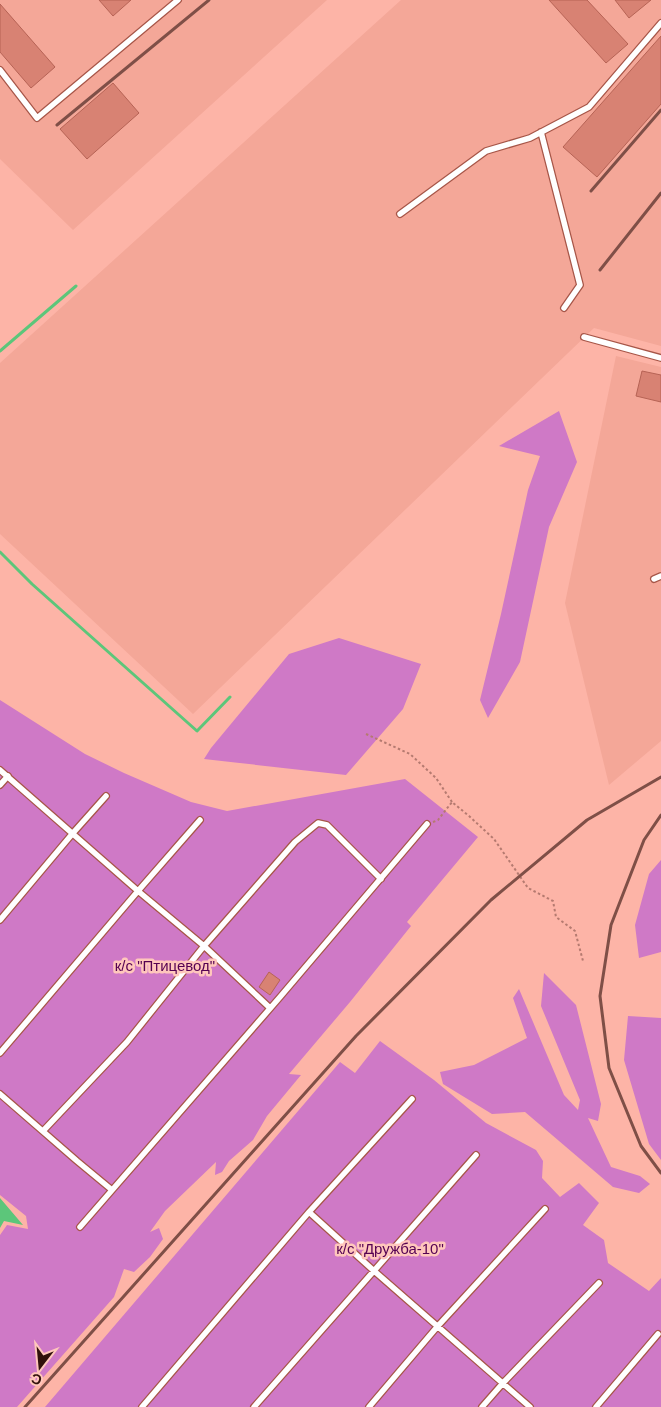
<svg xmlns="http://www.w3.org/2000/svg" width="661" height="1407" font-family="Arial,sans-serif">
<rect width="100%" height="100%" fill="#fdb4a7"/>
<path fill="#f4a798" d="M0 0H327L73 230 0 159Z
M401 0H661V346L594 328 193 714 0 534V363Z
M616 356 661 367V741L609 785 565 603Z"/>
<path fill="#cf79c6" d="M559 411 577 462 549 527 520 662 488 718 480 700 501 614 528 490 540 456 499 446Z
M339 638 421 664 403 709 346 775 204 759 211 748 289 654Z
M0 700 85 754 124 773 191 802 227 811 405 779 478 837 407 922 411 926 350 1002 289 1074 301 1075 267 1116 253 1140 229 1161 222 1172 215 1175 216 1162 165 1211 150 1232 159 1228 163 1239 150 1257 134 1272 124 1269 114 1297 17 1407H0V1235L7 1225 28 1229 26 1216 0 1195Z
M661 860V952L639 958 635 925 649 874Z
M544 973 576 1005 601 1104 598 1121 588 1118 611 1167 640 1176 650 1184 639 1193 613 1187 525 1112 492 1114 443 1084 440 1072 474 1065 527 1038 513 998 519 989 564 1095 578 1110 580 1100 541 1006Z
M628 1016 661 1018V1160L649 1144 624 1060Z
M380 1041 434 1080 486 1123 536 1150 543 1161 542 1178 560 1197 579 1183 599 1203 583 1225 604 1240 608 1263 649 1291 661 1278V1407H45L340 1062 355 1073Z"/>
<path fill="#5cc67a" d="M0 1198 23 1225 4 1221 0 1228Z"/>
<g fill="none" stroke-linecap="round" stroke-linejoin="round">
<path stroke="#5cc67a" stroke-width="3" d="M0 351 76 286
M0 552 32 584 197 731 230 697"/>
</g>
<path fill="#d88273" stroke="#b66355" d="M99 0H131L113 16Z
M549 0H587L628 44 606 63Z
M615 0H651L629 18Z
M0 4 55 67 31 88 0 52Z
M661 36V104L597 177 563 147Z
M113 83 139 113 87 159 60 129Z
M642 371 661 375V402L636 396Z
M269 972 280 980 270 995 259 987Z"/>
<g fill="none" stroke-linecap="round" stroke-linejoin="round">
<defs>
<path id="lane" d="M0 70 37 118 178 0
M541 132 580 285 564 308
M400 214 486 151 530 138 589 107 661 23
M584 337 661 358
M654 579 661 576
M0 770 138 891 204 946 270 1008
M0 785 8 776
M0 920 73 833 106 796
M0 1053 138 891 200 820
M0 1094 77 1161 112 1190
M43 1131 127 1042 204 946 295 842 318 823 327 825 381 879
M309 1212 373 1270 530 1407
M80 1227 280 997 427 824
M142 1407 309 1212 412 1099
M254 1407 476 1155
M369 1407 437 1327 545 1209
M482 1407 503 1383 599 1283
M596 1407 658 1334"/>
</defs>
<use href="#lane" stroke="#a75648" stroke-width="8"/>
<path stroke="#b57a70" stroke-width="2" stroke-dasharray="2.5 2.5" stroke-linecap="butt" d="M366 734 410 754 436 778 452 802
M433 822 438 820 452 802 469 816 494 839 528 888 553 901 556 917 575 931 583 961"/>
<use href="#lane" stroke="#fff" stroke-width="5.5"/>
<path stroke="#7f4f47" stroke-width="3" d="M57 125 209 0
M591 191 661 110
M600 270 661 193
M661 815 644 840 611 925 600 996 609 1068 641 1146 661 1173
M25 1407 356 1036 491 900 587 820 661 777"/>
</g>
<g text-anchor="middle" stroke-width="5" stroke-linejoin="round" paint-order="stroke">
<g font-size="15" fill="#550152" stroke="#ffc7bc">
<text x="165" y="971">к/с "Птицевод"</text>
<text x="390" y="1254">к/с "Дружба-10"</text>
</g>
</g>
<g transform="translate(40 1367) rotate(196)" stroke="#ffc7bc" stroke-width="4" paint-order="stroke">
<path d="M0-4L9 19L0 12L-9 19Z" fill="#31110b"/>
<text y="-8" font-size="14" font-weight="bold" text-anchor="middle" fill="#31110b">С</text>
</g>
</svg>
